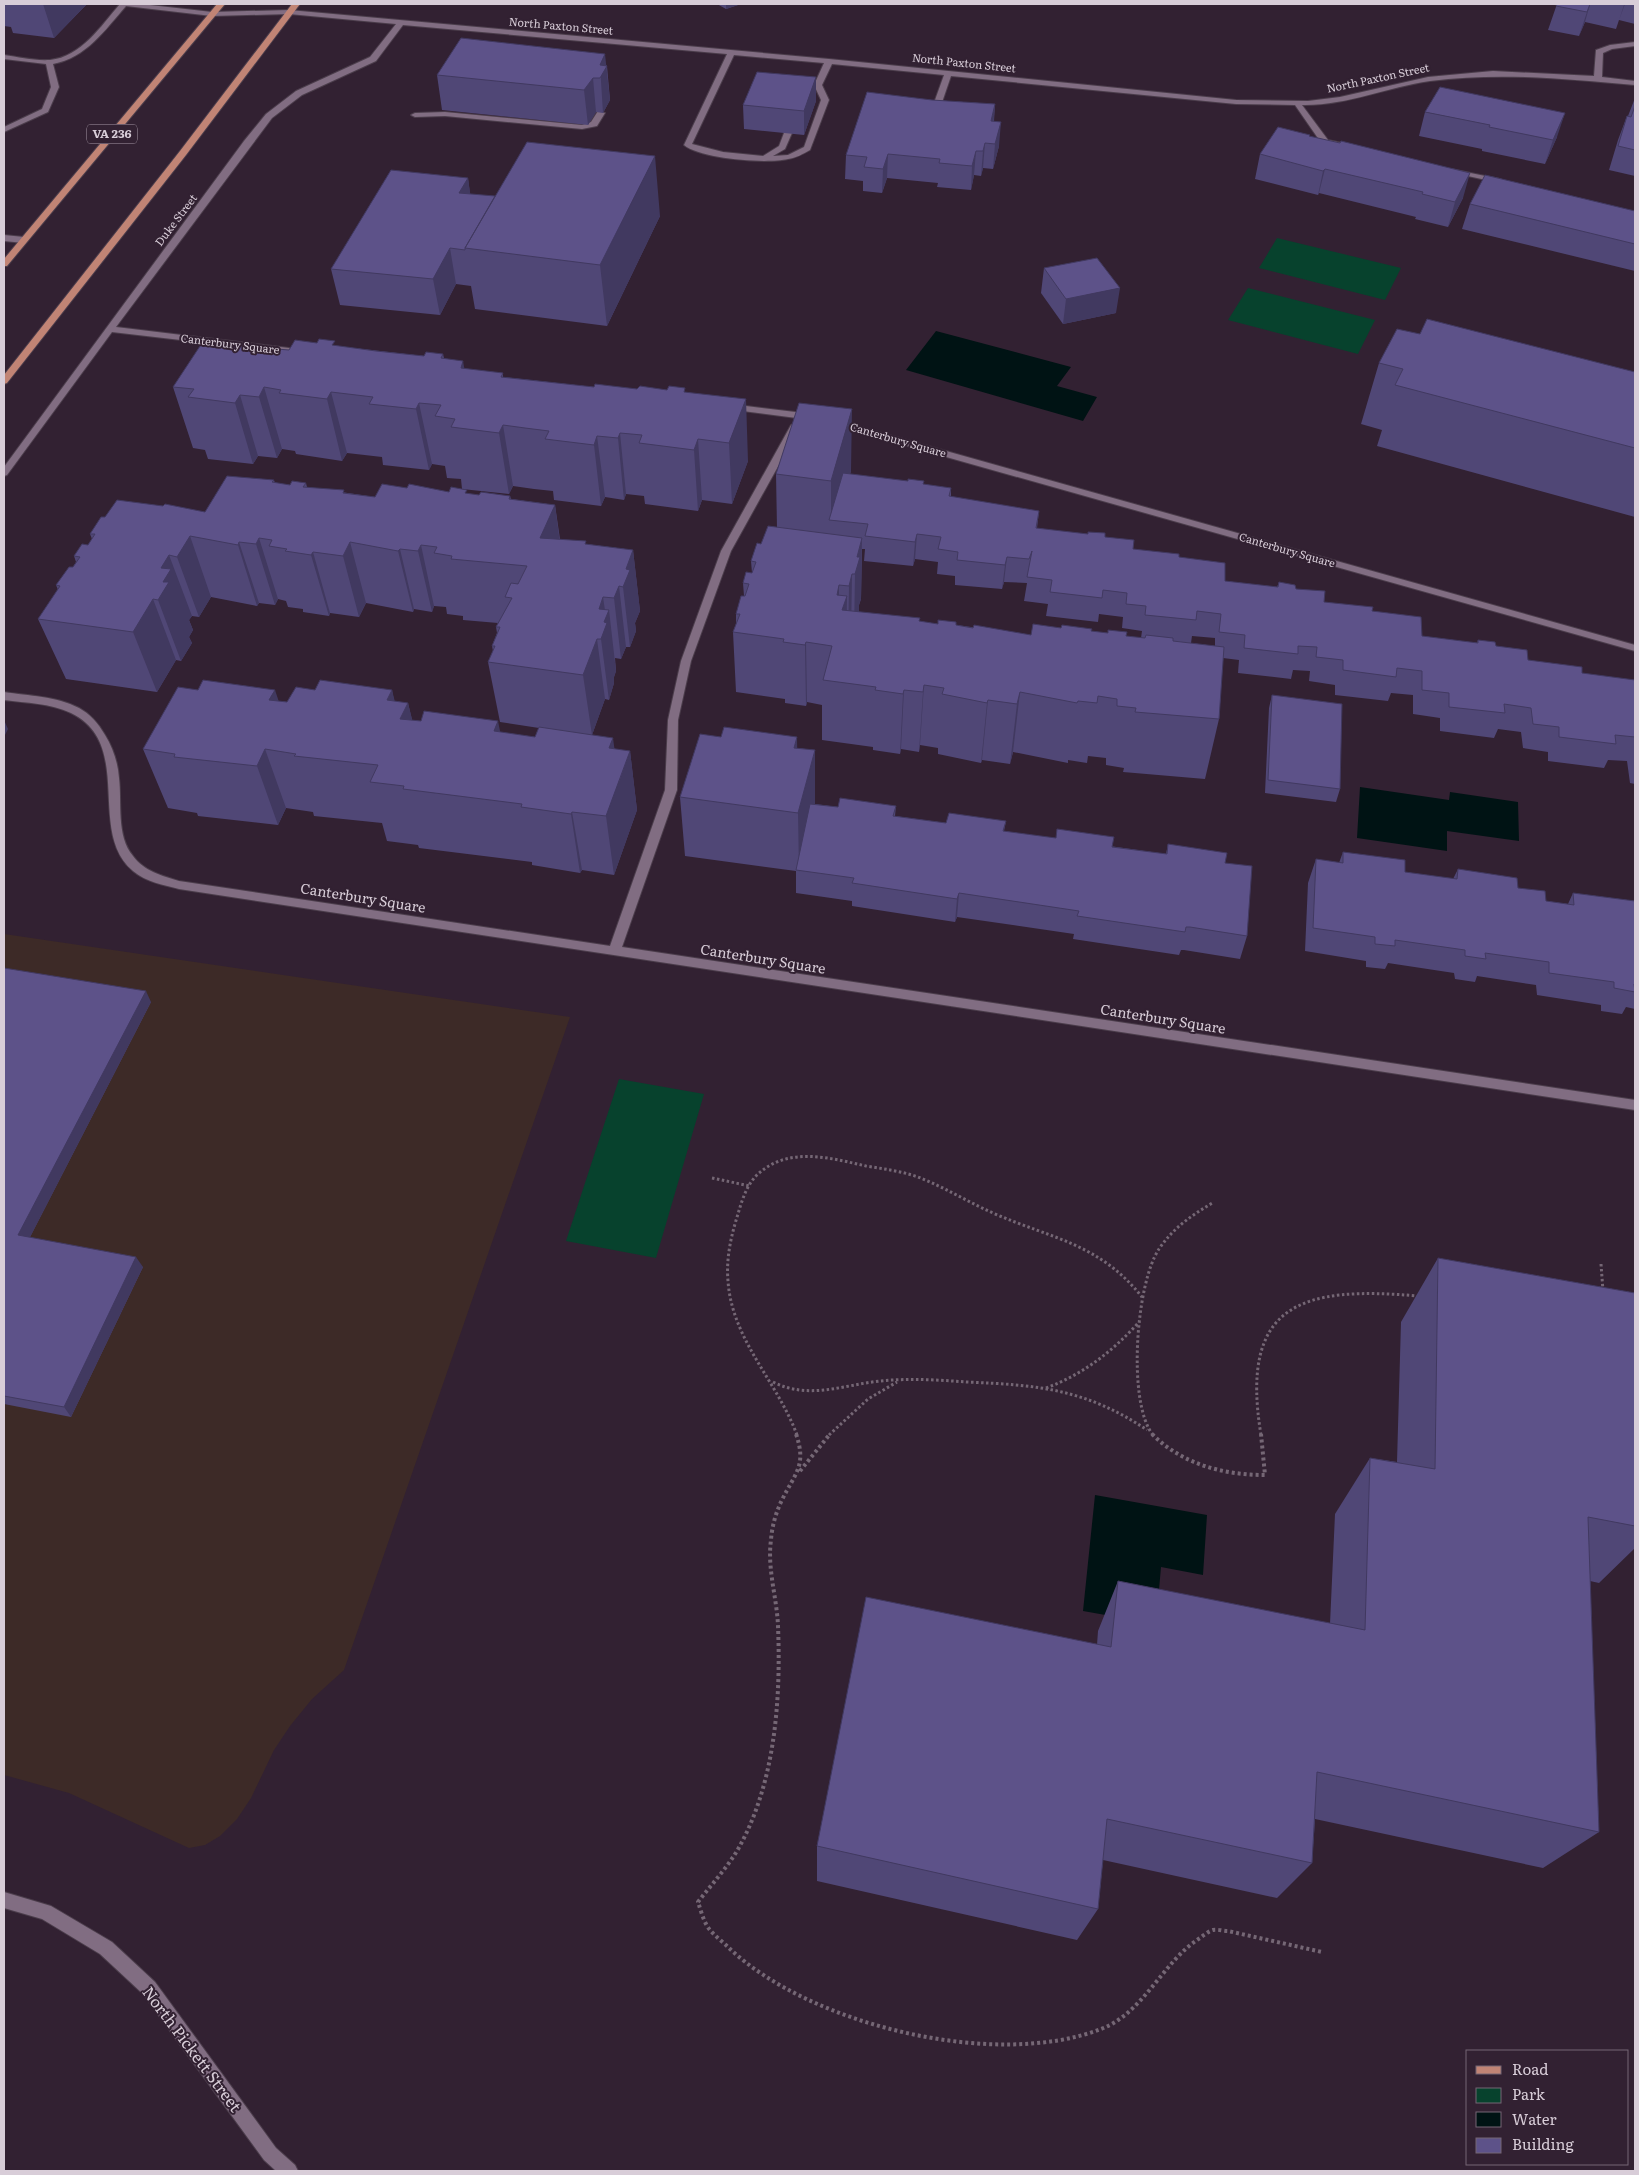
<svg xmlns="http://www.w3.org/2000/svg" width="1639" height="2175" font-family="Literata,serif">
<rect width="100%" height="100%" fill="#322132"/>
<path fill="#3d2a27" d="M4 934 570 1017 344 1670 312 1699 290 1726 274 1750 251 1798 237 1819 220 1836 205 1845 189 1848 69 1793 4 1775Z"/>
<path fill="#07422d" d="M1277 238 1401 268 1385 300 1259 268Z
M1248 288 1375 320 1358 354 1228 320Z
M619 1079 704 1094 656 1258 566 1241Z"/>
<path fill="#001314" d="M936 331 1071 367 1057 386 1097 397 1083 421 906 370Z
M1360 787 1449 800 1450 792 1518 802 1519 841 1447 831V851L1357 838Z
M1095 1495 1207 1515 1203 1575 1161 1567 1156 1624 1083 1611Z"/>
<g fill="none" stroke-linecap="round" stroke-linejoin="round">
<defs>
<path id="minor" d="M120 4H141L212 12 289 10 829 59 1236 100 1308 101 1340 97 1428 77 1493 71 1594 76 1596 50 1610 45 1635 42V46L1612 49 1603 53 1602 77 1635 81V85C1564 79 1502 72 1430 81 1387 87 1346 106 1302 105L1328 140 1342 143V147L1322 144 1295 105 1236 104 951 76 938 114 934 116 930 114 944 75 832 64 822 85 829 100 810 150C803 154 796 158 788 159 766 164 701 159 684 145L727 54 403 25 376 61 302 95 272 118 116 327 289 348 292 349V353L112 332 7 475 4 476V467L244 141 266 114 296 91 370 57 396 24 289 14 212 16 126 6C105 30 86 58 53 64L59 87 48 112 4 132V127L42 109 51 87 46 64 4 59V55C19 57 34 61 50 60 81 57 101 26 120 4ZM734 55 824 63 814 85 821 100 804 147 788 155 773 156 785 149 792 133 788 131 784 133 779 146 763 156 723 152 692 144Z
M598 111 605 113 597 126 582 129 445 116 415 117 411 115 415 113 445 112 582 125 591 122Z
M1451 169 1500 179 1504 181 1500 183 1454 173 1450 171Z
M4 235 24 237 28 240 24 243 4 241Z
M730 404 812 414 817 417 812 420 727 409 725 407Z
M836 420 1635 645V651L833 425 831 423Z
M796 422 801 425 731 551 691 661 678 720 677 790 622 947 1635 1100V1110L179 889C164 885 146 882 133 871 86 832 135 744 71 713 50 703 26 703 4 700V692C29 696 56 696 79 708 90 714 98 723 105 735 113 748 118 763 119 778 122 802 116 836 133 856 144 871 162 876 179 881L610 946 665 790 668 720 681 661 721 551 791 425Z
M4 1892 51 1906 112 1942 155 1982 276 2148 295 2165 298 2171H276L264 2160 143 1994 100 1954 42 1919 4 1908Z"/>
<path id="major" d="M217 4H225L7 266H4V259Z
M292 4H300L186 155 7 383 4 384V375L180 151Z"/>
</defs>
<use href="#minor" stroke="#4b3d4b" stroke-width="2"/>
<use href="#major" stroke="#4b3d4b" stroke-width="2"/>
<path stroke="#756775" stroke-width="3" stroke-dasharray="2.5 2.5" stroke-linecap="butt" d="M712 1178 750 1186
M1601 1264 1603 1291
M773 1382C809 1400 843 1385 880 1381 909 1378 939 1380 967 1382 1038 1385 1086 1389 1147 1430
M1046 1388C1084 1374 1113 1351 1140 1321
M797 1435C777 1381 732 1340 728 1281 726 1258 731 1236 738 1214 742 1200 747 1184 758 1174 789 1146 830 1158 866 1166 884 1169 901 1171 918 1177 944 1187 968 1202 993 1213 1052 1239 1099 1243 1142 1297
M829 1435 868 1399 897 1382
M1153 1435C1127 1403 1136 1283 1159 1249 1173 1228 1192 1215 1214 1202
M1261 1435C1239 1302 1303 1286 1418 1296"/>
<path stroke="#756775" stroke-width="4" stroke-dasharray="3 3" stroke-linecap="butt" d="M796 1434C807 1466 795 1473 782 1500 776 1512 772 1526 771 1540 767 1569 777 1598 778 1626 781 1701 775 1785 737 1851 726 1869 711 1885 698 1902 701 1911 704 1923 710 1930 715 1936 723 1942 729 1948 810 2025 995 2070 1101 2029 1144 2013 1163 1961 1200 1938 1204 1935 1209 1931 1213 1930 1217 1929 1223 1931 1228 1931L1322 1952
M1152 1434C1182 1464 1223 1475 1265 1475L1261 1434
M800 1471 830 1434"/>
<use href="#minor" fill="#816d82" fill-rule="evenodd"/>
<use href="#major" fill="#c18475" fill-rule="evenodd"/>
</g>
<path fill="#504776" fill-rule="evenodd" d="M4 4H87L54 38 13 33 11 27 4 26Z
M717 4H741L726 9Z
M1557 4H1635V24L1619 20 1616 29 1585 22 1579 36 1548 30Z
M606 65 607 66 610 100 603 113 596 112 588 125 442 110 437 75Z
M1635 98V176L1609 170 1618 140 1627 116H1628Z
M932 100 995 104 994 121 999 146 993 169 983 168 981 176 974 175 971 190 937 187 938 183 887 178 882 193 863 191V181L845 179 846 155Z
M816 101 804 135 744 129 743 105Z
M1425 112 1557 137 1545 164 1482 151V149L1419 136Z
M1310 137 1463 198 1448 227 1415 219 1416 217 1319 193 1318 195 1255 179 1260 154Z
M468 178 470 194 660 216 607 326 475 309 471 286 456 284 440 315 340 305 331 269Z
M1470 204 1635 211V271L1462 229Z
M1044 268 1116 313 1063 324 1041 293Z
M1420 334 1635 372V517L1377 446 1382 430 1361 424 1379 363Z
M336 346 424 356 443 354 444 358 465 369 503 373V377L594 387 637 389 686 392 748 461 732 504 702 500 698 511 645 504 644 496 626 494 624 500 605 497 601 506 554 500 553 491 534 489 513 486 509 494 462 489 461 479 447 478 445 466 432 464 429 470 383 465 382 457 347 453 342 461 296 454 295 451 282 449 277 458 258 456 253 464 208 459 205 450 193 448 173 387 289 350Z
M851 471 850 474 951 488V497L1039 511 1037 528 1105 537 1133 549 1179 557 1225 581 1277 587 1279 582 1296 589 1324 602 1372 611 1422 636 1477 643 1478 640 1496 646 1528 660 1582 673 1635 693V784L1630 783 1627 761 1608 760 1604 768 1548 761V752L1523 748 1521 732 1498 729 1494 738 1440 731V718L1413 714V695L1391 693 1388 701 1335 695V685L1309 681 1310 671 1293 670 1291 679 1238 673 1239 660 1223 658 1219 719 1205 779 1123 772 1124 768 1106 765V758L1088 756 1087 763 1068 760V763L1013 752 1010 764 982 760 981 763 938 754V748L920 745 919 752 901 749 900 754 873 750V747L822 740V705L807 702 806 706 785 703V699L736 692 733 632 736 624V614L744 596 743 583 752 573 751 561 761 544 777 528 776 474ZM862 549H865L864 561 913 566 915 559 938 562 937 574 955 576V585L1002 589 1004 582 1027 583 1024 601 1048 604 1046 616 1098 622 1099 614 1123 617 1122 628 1142 631 1141 638 1091 631 1031 635 956 625V622L938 624 859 612V605L861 599ZM1192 636 1215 638V646L1191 643Z
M274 480 275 483 290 485 306 483 307 487 375 497 407 488 479 495 510 496 511 499 555 505 560 539 586 544 633 550 640 611 635 623 636 631 630 647H626L621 659 615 658 616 671 614 677V683L609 700 605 699 592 735 615 749 630 751 637 810 614 875 582 870 580 873 532 865V862L419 848 418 845 387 841 382 823 314 816 313 812 286 808 278 825 198 816 197 813 168 808 143 749 278 701 287 702 315 690H392L394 701 408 703 412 720 535 737 539 728 500 722 488 662 493 651 492 646 497 633 496 627 498 623 463 620V616L447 614 446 607 434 606 432 612 414 609 413 612 366 603 359 617 330 613 329 616 303 612V609L288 607 286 601 278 599 275 605 259 603 257 606 211 597 199 617 192 616 189 620 193 630 189 637 192 643 181 661 176 660 157 692 66 679 38 619 58 590 56 585 73 567 76 562 74 556 88 545 92 539 90 534 105 517 205 512Z
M1272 695 1340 789 1336 802 1265 793 1269 708Z
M721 737H797V748L815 750V804L838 807 896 806 895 816 946 823 1006 821 1004 831 1166 854 1168 844 1225 863 1247 936 1240 959 1184 950H1181L1179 955 1073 939 1074 934 957 917 955 922 852 906V901L796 893V871L685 856 680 797Z
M1343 852 1405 872 1453 879 1458 869 1518 888 1546 901 1568 904 1573 893 1635 901V1009L1626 1007 1622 1014 1601 1011V1005L1537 995 1536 985 1477 976 1475 982 1455 979 1454 973 1388 963 1385 969 1366 967V961L1305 951 1308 883 1316 859 1339 863Z
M4 968 151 1002 30 1237 143 1267 71 1417 4 1404Z
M1438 1258 1635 1293V1548L1599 1583 1590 1581 1599 1832 1543 1868 1315 1819 1312 1863 1277 1898 1103 1860 1098 1909 1077 1940 817 1881V1846L1097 1645 1098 1631 1118 1581 1330 1624 1335 1514 1370 1458 1397 1462 1401 1322Z"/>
<path fill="#413960" d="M43 4H87L54 38Z
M726 4H741L726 9Z
M1590 4 1585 22 1579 36 1587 12Z
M1625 4 1619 20 1616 29 1624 5Z
M605 54 610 100 603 113 600 65Z
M816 77V101L804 135V111Z
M593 78 596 112 588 125 584 90Z
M995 104 993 128 989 145 991 121Z
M1565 113 1557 137 1545 164 1553 140Z
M1001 122 999 146 993 169 995 144Z
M985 143 983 168 981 176 983 151Z
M976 151 974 175 971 190 972 166Z
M888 154 887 178 882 193 883 169Z
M655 156 660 216 607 326 600 265Z
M1325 169 1319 193 1318 195 1323 171Z
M1470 173 1463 198 1448 227 1455 202Z
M468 178 473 213 459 193Z
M450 248 456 284 440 315 433 279Z
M1120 288 1116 313 1063 324 1066 299Z
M463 361 474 422 461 368Z
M264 387 282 449 277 458 259 397Z
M331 392 347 453 342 461 327 399Z
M240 395 258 456 253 464 235 403Z
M746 399 748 461 732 504 729 443Z
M419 403 432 464 429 470 416 409Z
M852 409 851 471 837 521 831 520V481Z
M503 425 513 486 509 494 499 433Z
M620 433 626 494 624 500 618 438Z
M597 436 605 497 601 506 594 445Z
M698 439 702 500 698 511 694 450Z
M555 505 563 566 540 538Z
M917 534 915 559 913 566 915 542Z
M190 536 211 597 199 617 177 557Z
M259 538 278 599 275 605 256 544Z
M862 538 861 599 859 605V618L854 635 855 574 857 557Z
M239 542 259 603 257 606 238 545Z
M350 542 366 603 359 617 343 556Z
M421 545 434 606 432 612 418 551Z
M400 549 414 609 413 612 398 551Z
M633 550 640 611 635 623 636 631 630 647 623 587 626 569Z
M313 552 330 613 329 616 311 555Z
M169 555 192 616 189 620 193 630 189 637 192 643 181 661 158 600 163 582 161 568Z
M1007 557 1004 582 1002 589 1005 565Z
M852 574 851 635 848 647 849 586Z
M839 585V645L837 595Z
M619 586 626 647 621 659 614 598Z
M847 596 846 657 842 610Z
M603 597 606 617 609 610 616 671 614 677V683L609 700 601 639 599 609Z
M153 599 176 660 157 692 133 632Z
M597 639 605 699 592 735 583 675Z
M806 642 807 702 806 706 805 645Z
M924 685 920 745 919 752 923 692Z
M275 690 295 750 269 700Z
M392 690 407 750 387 700Z
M904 690 901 749 900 754 903 694Z
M1020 692 1013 752 1010 764 1017 704Z
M988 700 982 760 981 763 987 703Z
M408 703 423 763 400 719Z
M4 720 8 729 4 737Z
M498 721 510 781 494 731Z
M797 737 798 797 794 748Z
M613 738 619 782 630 751 637 810 614 875 606 816 609 748Z
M265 749 286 808 278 825 257 766Z
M815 750V810L799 872 798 813Z
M572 812 582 870 580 873 571 814Z
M959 893 957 917 955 922 957 899Z
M146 991 151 1002 26 1245 18 1235Z
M136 1257 143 1267 71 1417 64 1407Z"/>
<path fill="#5d5289" stroke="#413960" d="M1557 4H1590L1587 12 1556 6Z
M461 38 605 54 600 65 607 66 600 78H593L584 90 437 75Z
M757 72 816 77 804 111 743 105Z
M1440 87 1565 113 1553 140 1489 127 1490 125 1425 112Z
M867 92 932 100 995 104 991 121 1001 122 995 144 985 143 983 151H976L972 166 939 163 940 159 888 154 883 169 864 167 867 157 846 155Z
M1635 106V150L1618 146 1627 116 1631 117Z
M1278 127 1310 135 1309 136 1340 143 1341 141 1470 173 1455 202 1422 194 1423 192 1325 169 1323 171 1260 154Z
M527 142 655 156 600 265 465 248Z
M391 170 468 178 459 193 495 196 465 248V250L450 248 433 279 331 269Z
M1485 175 1635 211V244L1470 204Z
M1097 258 1120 288 1066 299 1044 268Z
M1427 319 1635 372V448L1395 385 1403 369 1379 363 1397 329 1420 334Z
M319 339 335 341 332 345 376 351 424 356 426 352 443 354 441 358 463 361 461 368 503 373 501 377 594 387 595 384 637 389 640 386 667 390 669 386 685 388 684 392 746 399 729 443 698 439 694 450 639 443 642 435 620 433 618 438 597 436 594 445 545 439 549 431 525 428 503 425 499 433 451 427 455 419 435 416 441 405 419 403 416 409 369 404 373 397 331 392 327 399 279 393 281 390 264 387 259 397 240 395 235 403 188 397 194 389 173 387 202 343 289 350 295 340 317 343Z
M799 403 852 409 831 481 776 474Z
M843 473 908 481V479L924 481 923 484 951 488 949 496 1039 511 1036 528 1088 534V532L1105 533V537L1134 540 1133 549 1179 554V557L1225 563V581L1278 587 1279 582 1295 585 1296 589 1325 591 1324 602 1373 607 1372 611 1421 617 1422 636 1478 643V640L1495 642 1496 646 1527 650 1528 660 1582 667V673L1635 680V737L1615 735 1616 744 1559 737V727L1533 724 1531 708 1504 704 1505 713 1449 707V693L1422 690V671L1397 668 1396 677 1343 670V660L1316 657 1317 647 1298 646V654L1244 648 1245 635 1219 632 1221 614 1197 611 1196 620 1145 615 1146 606 1126 604 1127 593 1103 590 1102 598 1050 592 1052 580 1027 577 1032 551 1029 559 1007 557 1005 565 957 560 958 552 938 549 941 537 917 534 915 542 865 536 868 524 829 520Z
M227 476 274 480 272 482 290 485 292 481 306 483 303 487 344 490 343 493 375 497 382 484 407 488 409 484 449 492 451 487 467 490 465 493 479 495 481 492 510 496 509 499 555 505 540 538 586 541 585 544 633 550 626 569 630 570 623 587 619 586 614 598 603 597 599 609 609 610 604 622 607 623 601 639H597L583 675 488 662 495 646H492L500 627H496L512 598 505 597 511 583 518 584 527 566 451 559 452 556 434 553 437 547 421 545 418 551 400 549 398 551 350 542 343 556 313 552 311 555 285 551 287 549 269 546 272 540 259 538 256 544 239 542 238 545 190 536 177 557 169 555 161 568 171 569 163 582H169L158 600 153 599 133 632 38 619 60 586 56 585 69 567H73L80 557 74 556 82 544 88 545 95 534H90L101 517H105L117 500 163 506 165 504 205 512Z
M768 526 862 538 857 557H860L855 574H852L849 586 839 585 837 595 847 596 842 610 920 618 919 621 938 624V620L956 622V625L973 628 974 625 1031 635 1033 624 1061 628 1062 625 1092 629 1091 631 1108 633V630L1127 632 1126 636 1145 638 1146 635 1173 638V641L1224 647 1219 719 1135 712 1136 708 1117 706V699L1098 696 1097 703 1078 701 1077 703 1020 692 1017 704 988 700 987 703 942 694 944 688 924 685 923 692 904 690 903 694 875 690 876 687 823 680 832 646 806 642 805 645 783 642 784 639 733 632 740 614H736L741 596H745L749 584 743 583 746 572 752 573 756 562 751 561 757 543 761 544Z
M203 680 275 690 269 700 287 702 296 687 315 690 320 680 392 690 387 700 408 703 400 719 421 721 424 711 498 721 494 731 535 737 539 727 613 738 609 748 630 751 606 816 572 812 571 814 521 807 522 804 403 789 404 786 370 782 378 765 294 756 296 754 265 749 257 766 174 757 175 754 143 749 178 687 198 690Z
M1272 695 1342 704 1340 789 1268 780Z
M724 727 797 737 794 748 815 750 798 813 680 797 700 734 721 737Z
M840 798 896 806 893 816 946 823 949 813 1006 821 1003 831 1056 838 1057 829 1114 837 1112 847 1167 854 1168 844 1227 853 1225 863 1252 866 1247 936 1190 927H1186L1185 932 1077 916 1079 911 959 893 957 899 852 883 854 878 796 870 810 804 838 807Z
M1343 852 1405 860V872L1457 879 1458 869 1517 878 1518 888 1545 891 1546 901 1574 905 1573 893 1635 901V984H1634L1635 992 1614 988V982L1549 973V962L1485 953 1486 959 1465 956V950L1395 940V946L1375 944V937L1313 928 1316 859 1343 863Z
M4 968 146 991 18 1235 136 1257 64 1407 4 1396Z
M1438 1258 1635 1293V1526L1588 1517 1599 1832 1317 1772 1312 1863 1107 1819 1098 1909 817 1846 866 1597 1111 1647 1118 1581 1365 1630 1370 1458 1435 1469Z"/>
<g text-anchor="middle" stroke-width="4" stroke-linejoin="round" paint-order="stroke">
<g font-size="11" fill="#d8cdd8" stroke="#322132">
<text transform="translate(561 26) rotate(5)" y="4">North Paxton Street</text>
<text transform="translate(964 63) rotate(6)" y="4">North Paxton Street</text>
<text transform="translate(1378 78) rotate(-12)" y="4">North Paxton Street</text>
<text transform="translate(176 220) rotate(-53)" y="4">Duke Street</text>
<text transform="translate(230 344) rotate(7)" y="4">Canterbury Square</text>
<text transform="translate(898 440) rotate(16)" y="4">Canterbury Square</text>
<text transform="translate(1287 550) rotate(16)" y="4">Canterbury Square</text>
</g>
<rect fill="#322132" stroke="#a699a6" stroke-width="1" x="87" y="124.5" width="50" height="19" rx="4"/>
<g font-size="12" font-weight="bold" fill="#d8cdd8">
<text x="112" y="138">VA 236</text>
</g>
<g font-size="14" fill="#d8cdd8" stroke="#322132">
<text transform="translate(363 898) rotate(9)" y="5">Canterbury Square</text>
<text transform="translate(763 959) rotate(9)" y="5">Canterbury Square</text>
<text transform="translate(1163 1019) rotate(9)" y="5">Canterbury Square</text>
</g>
<g font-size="16" fill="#d8cdd8" stroke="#322132">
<text transform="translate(192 2049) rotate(53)" y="6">North Pickett Street</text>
</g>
</g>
<rect width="1639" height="2175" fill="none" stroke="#d8cdd8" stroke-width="10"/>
<rect x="1466" y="2050" width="162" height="115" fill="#322132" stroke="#746674"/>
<rect x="1476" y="2066" width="25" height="8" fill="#c18475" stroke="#746674"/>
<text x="1512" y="2075" font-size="15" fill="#d8cdd8">Road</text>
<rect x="1476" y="2088" width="25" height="15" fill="#07422d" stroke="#746674"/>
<text x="1512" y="2100" font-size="15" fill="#d8cdd8">Park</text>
<rect x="1476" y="2112" width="25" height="15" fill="#001314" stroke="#746674"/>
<text x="1512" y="2125" font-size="15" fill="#d8cdd8">Water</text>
<rect x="1476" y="2138" width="25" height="15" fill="#5d5289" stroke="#746674"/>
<text x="1512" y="2150" font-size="15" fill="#d8cdd8">Building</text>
</svg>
